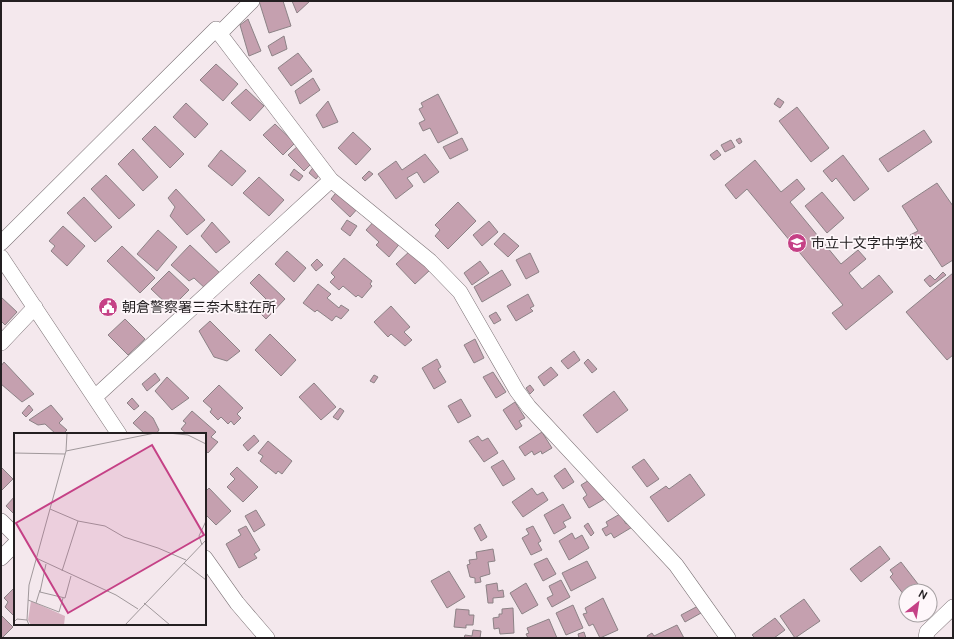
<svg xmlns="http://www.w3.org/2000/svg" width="954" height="639" font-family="Ubuntu,'Noto Sans JP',sans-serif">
<rect width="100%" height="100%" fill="#f4e8ed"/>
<path fill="#c5a0af" stroke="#8c8286" d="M259 1H283L291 26 269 33Z
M292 1H310L297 13Z
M248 19 261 51 249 56 240 25Z
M284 36 287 49 272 56 268 46Z
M298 53 312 71 291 86 278 68Z
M216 64 238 84 223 101 200 80Z
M313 78 320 90 300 104 295 91Z
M246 89 264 106 250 121 231 103Z
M438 94 458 133 438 143 430 128 423 131 419 123 425 120 419 109 423 107 421 103Z
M778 98 784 102 780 108 774 104Z
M328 101 338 122 323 128 316 115Z
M186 103 208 124 195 138 173 117Z
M797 107 829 148 811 162 779 121Z
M275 124 295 143 283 155 263 135Z
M155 126 184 154 170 168 142 139Z
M924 130 932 142 888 172 879 159Z
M353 132 371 149 356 165 338 148Z
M462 138 468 150 450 159 443 147Z
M740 138 742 142 739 144 736 140Z
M731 140 735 147 725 152 721 145Z
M299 145 314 161 304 171 288 155Z
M133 149 158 177 143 191 118 164Z
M221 150 246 171 232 186 208 166Z
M717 150 721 155 714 160 710 155Z
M425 154 439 172 424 183 417 172 407 178 413 186 396 199 378 174 396 161 402 170Z
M843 155 869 189 854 201 836 178 832 182 823 171Z
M755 160 781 192 797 179 805 189 790 202 841 264 858 250 866 259 849 273 862 289 879 275 893 292 846 330 832 313 843 305 747 189 736 199 725 185Z
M315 165 322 171 316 179 309 173Z
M294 169 303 176 299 181 290 175Z
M369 171 373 174 365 181 362 178Z
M106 175 135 205 119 219 91 189Z
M259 177 284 200 269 216 243 193Z
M937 183 953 206V260L942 267 925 241 917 246 910 235 918 231 902 206Z
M176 189 205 220 187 235 170 216 175 207 168 198Z
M339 189 359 207 350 217 331 199Z
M822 192 844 218 827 233 805 206Z
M84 197 112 227 95 242 67 213Z
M458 202 476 221 448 249 435 236 440 230 435 225Z
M376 219 401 242 389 257 376 245 379 242 366 230Z
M347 220 357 226 350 236 341 229Z
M489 221 498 232 482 246 473 235Z
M212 222 230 242 216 253 201 236Z
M63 226 85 246 67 266 51 251 55 246 49 241Z
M158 230 177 247 157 271 137 254Z
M504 233 519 246 508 257 494 244Z
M190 245 221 274 207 290 194 278 189 281 171 265Z
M122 246 155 278 140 293 107 261Z
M411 250 430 270 415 284 396 264Z
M287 251 306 268 294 282 275 264Z
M530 253 539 272 526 279 516 260Z
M344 258 372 281 370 284 372 286 362 298 358 295 356 297 343 286 339 290 330 282 335 277 331 273Z
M317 259 323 265 316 271 311 265Z
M480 261 489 273 472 285 464 273Z
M502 270 511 285 482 302 474 287Z
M169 271 189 290 171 308 151 289Z
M943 272 946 275 930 287 924 280 930 275 935 280Z
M953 273V355L947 360 906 312Z
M259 274 285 299 266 319 256 309 266 299 250 283Z
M318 284 331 294 327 298 339 308 341 305 349 310 341 319 336 316 332 321 317 310 315 312 303 303Z
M528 294 534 306 530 308 533 311 516 321 507 306Z
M1 297 17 312 5 325 1 321Z
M391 306 410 327 404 332 412 340 405 346 391 334 388 337 374 322Z
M496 312 501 320 494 324 489 316Z
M125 319 145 339 128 355 108 335Z
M210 321 240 351 227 361 214 357 199 331Z
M270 334 296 360 281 376 255 350Z
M475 339 484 358 474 363 464 345Z
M574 351 580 360 568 369 561 361Z
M437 359 441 367 438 369 446 382 434 389 422 368Z
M588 359 597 369 592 373 584 363Z
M4 362 34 394 22 402 1 384V366Z
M551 367 558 375 544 386 538 377Z
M493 372 506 392 496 398 483 377Z
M155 373 160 380 147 391 142 384Z
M374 375 378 377 374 383 370 381Z
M167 377 189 398 172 410 155 391Z
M314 383 336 407 321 420 299 397Z
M219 385 243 408 237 414 241 418 234 425 231 421 228 424 221 417 218 420 210 412 212 409 203 401Z
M530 385 534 390 530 394 526 388Z
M614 391 628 410 597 433 583 415Z
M132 398 139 406 134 410 127 403Z
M461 399 471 416 458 423 448 406Z
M515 402 525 418 519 421 522 426 516 430 503 410Z
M29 405 33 410 26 417 22 413Z
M51 405 63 419 59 423 67 430 63 434H56L45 424 38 425 29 420Z
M340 408 344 411 338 420 333 417Z
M145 411 153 418 159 430 156 434H145L133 423Z
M192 411 216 432 211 437 218 442 208 453 205 450V434H187L181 429 186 423 183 421Z
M542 432 552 448 542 454 541 451 534 455 532 451 525 456 519 447Z
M254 435 259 441 248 451 243 445Z
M478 436 482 441 488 438 498 453 484 462 469 441Z
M268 441 292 461 282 474 278 471 276 474 260 461 263 456 258 453Z
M644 459 659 479 647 487 632 467Z
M503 460 515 479 503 486 491 467Z
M1 467 13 479 1 491Z
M237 467 258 487 243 502 227 487 235 479 230 474Z
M565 468 574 482 563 489 554 476Z
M690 474 705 495 668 522 650 497 666 486 669 489Z
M596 476 608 497 589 508 583 498 587 495 581 485Z
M209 488 231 511 216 525 205 514V492Z
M532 488 537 495 543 492 548 500 523 517 512 502Z
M15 496V515L6 506Z
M563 504 571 518 563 522 566 527 554 534 544 515Z
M256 510 265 525 254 532 245 516Z
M620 514 626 524 631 521 634 526 614 538 611 533 606 536 602 529 608 526 606 522Z
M588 523 594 533 591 536 584 526Z
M480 524 487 537 481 541 474 528Z
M246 526 260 550 254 554 257 558 239 568 226 544 241 535 238 530Z
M533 526 541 541 538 543 542 550 531 555 522 538 529 534 526 529Z
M572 533 575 539 582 535 589 548 569 560 559 541Z
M880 546 890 559 861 582 850 569Z
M493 549 495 561 488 562 490 574 480 577 481 582 475 583V578L470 577 467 565 470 564 469 560 477 559 476 552Z
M547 558 556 574 543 581 534 564Z
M587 561 596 578 571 591 562 573Z
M901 562 918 584 909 591H906L904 595 890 577 893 574 890 570Z
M449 571 465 597 447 608 431 581Z
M561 580 570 597 552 607 547 598 553 595 549 586Z
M497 583 498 591 503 590 504 597 493 598V603H488L486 585Z
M526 583 538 605 522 614 510 593Z
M15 587V617L5 607 8 602 4 598Z
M603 598 618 630 600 638 593 624 589 626 583 614 587 613 585 608Z
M804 599 820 621 795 638 780 616Z
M573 605 583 628 566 635 556 613Z
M698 606 701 613 685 622 681 615Z
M513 608 514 633 500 634 499 628 494 629 493 618 499 617V614H502V609Z
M456 609 469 610V615H474L473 625H466V628L454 627Z
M1 615 13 627 2 638H1Z
M775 618 785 630 774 638H755L752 635Z
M549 619 557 638H528L526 634 529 633 527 628Z
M677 625 684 638H648L647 636 652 633 654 636Z
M473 630 481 631 480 638H464L465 635 472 636Z
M584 632 586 638H579L578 634Z"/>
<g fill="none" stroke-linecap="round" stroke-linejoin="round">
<defs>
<path id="minor" d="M220 33 252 1
M1 243 216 29 331 180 430 261 460 292 517 391 529 407 676 565 728 638
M1 257 119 434
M1 343 35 307
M95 397 331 180
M1 521 15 535
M1 558 15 544
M205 558 237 603 267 638
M926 638 927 632 953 607"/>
</defs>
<use href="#minor" stroke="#7d7377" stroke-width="16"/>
<use href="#minor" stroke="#fff" stroke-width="15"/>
</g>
<defs>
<symbol id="school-disc" viewBox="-11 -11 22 22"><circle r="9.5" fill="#c54186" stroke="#fef7fa"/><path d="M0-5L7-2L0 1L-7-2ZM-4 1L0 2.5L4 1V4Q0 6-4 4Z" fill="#fff"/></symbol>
<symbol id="civic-disc" viewBox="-11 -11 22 22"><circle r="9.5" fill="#c54186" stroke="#fef7fa"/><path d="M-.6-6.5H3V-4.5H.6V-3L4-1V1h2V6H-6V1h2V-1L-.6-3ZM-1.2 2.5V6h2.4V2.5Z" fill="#fff"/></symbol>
</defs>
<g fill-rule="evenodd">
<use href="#school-disc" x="786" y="232" width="22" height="22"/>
<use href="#civic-disc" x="97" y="296" width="22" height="22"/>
</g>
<g text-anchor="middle" stroke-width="3.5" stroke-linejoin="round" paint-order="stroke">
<g font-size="14" fill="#231f21" stroke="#fef7fa" text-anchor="start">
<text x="811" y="248">市立十文字中学校</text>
<text x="122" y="312">朝倉警察署三奈木駐在所</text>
</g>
</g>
<g transform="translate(14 433)">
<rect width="192" height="192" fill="#f4e8ed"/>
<path d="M17 168 51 183 50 192H17L14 187Z" fill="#d8b2c1"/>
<path fill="none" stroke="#a0989b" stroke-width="1" d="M154 0 174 2 192 11M52 18 141 0M0 20 51 21M36 76 64 88 91 93 110 104 144 115 172 127M188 112 185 103 192 88M22 125 102 162 124 176M170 130 192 147M32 131 26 159 51 165 57 143M48 138 64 88M14 167 45 179 49 165M22 170 26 157M130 170 156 192M0 189 3 186 13 187M15 192 13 187 15 152 52 18 53 0M111 192 192 107"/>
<path fill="#c54186" fill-opacity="0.15" stroke="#c54186" stroke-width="2" d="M138 12 190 102 54 180 2 90Z"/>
<rect width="192" height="192" fill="none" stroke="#231f21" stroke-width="2"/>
</g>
<rect width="954" height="639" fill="none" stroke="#231f21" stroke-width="4"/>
<g transform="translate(918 603) rotate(30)"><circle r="19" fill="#fef7fa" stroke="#a6a1a3"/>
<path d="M0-3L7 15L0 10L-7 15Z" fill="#c54186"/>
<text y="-6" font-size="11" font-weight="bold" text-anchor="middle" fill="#231f21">N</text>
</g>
</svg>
